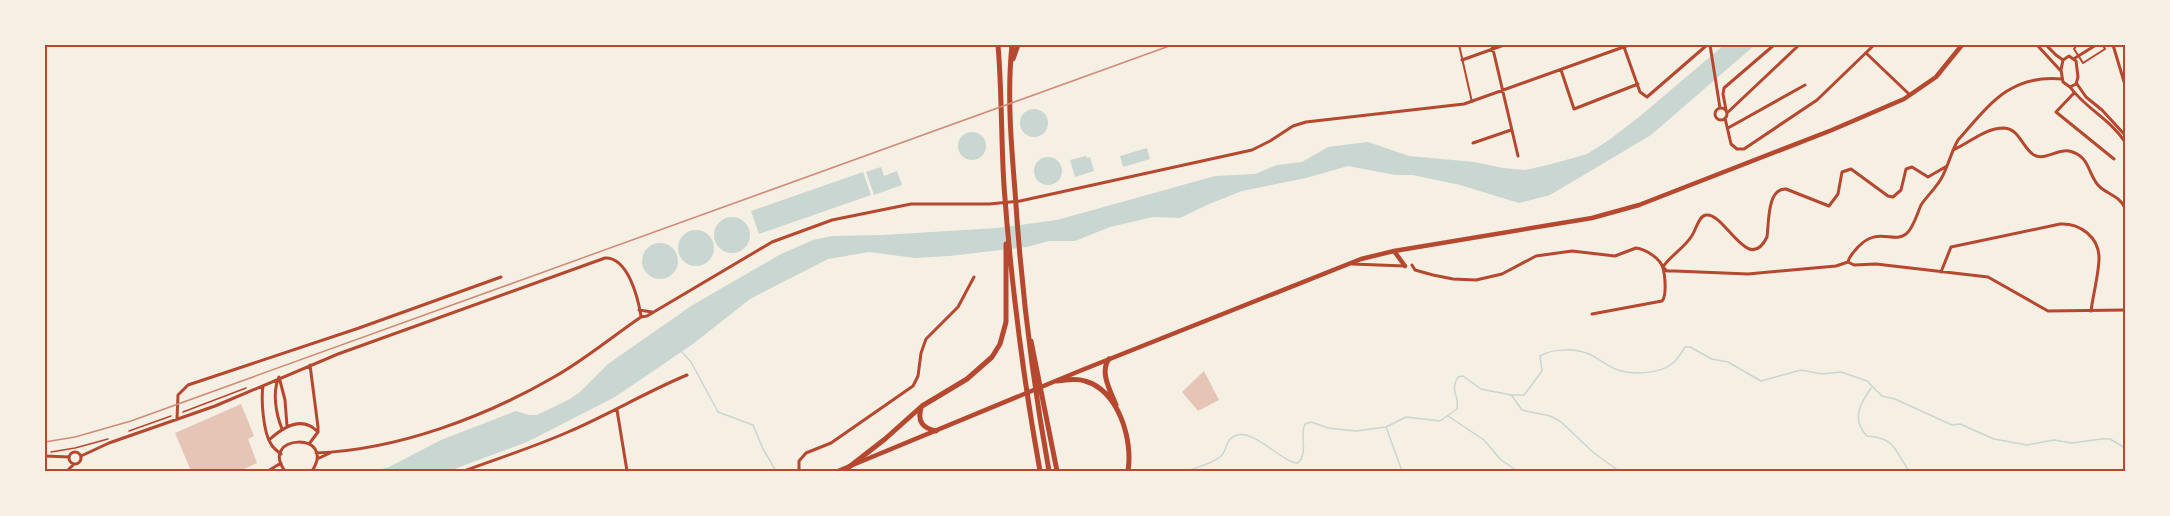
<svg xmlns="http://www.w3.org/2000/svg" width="2170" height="516" font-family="'Sofia Sans Condensed',sans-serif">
<rect width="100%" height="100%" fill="#f6efe4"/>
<path fill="#c9d6d2" d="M1724 45H1755L1651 135 1550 195 1519 203 1460 185 1413 175H1395L1348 166 1306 178 1242 191 1209 204 1180 218 1153 217 1140 220 1110 227 1075 241H1049L1027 247 949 256 915 258 869 252 828 259 750 299 693 344 615 397 527 442 449 471H375L389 467 441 440 516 411 529 415H537L570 399 580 392 608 364 691 306 781 254 813 240 832 236 883 235 997 228 1057 220 1215 176 1255 174 1277 165 1302 162 1328 147 1368 142 1409 156 1474 162 1503 168 1525 170 1548 165 1587 154 1609 140 1639 117Z
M1020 123a14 14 0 1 1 28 0a14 14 0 1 1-28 0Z
M958 146a14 14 0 1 1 28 0a14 14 0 1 1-28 0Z
M1147 148 1150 159 1123 167 1120 156Z
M1086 156 1087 158 1090 157 1094 171 1075 177 1070 160Z
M1034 171a14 14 0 1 1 28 0a14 14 0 1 1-28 0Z
M881 167 884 176 897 171 902 185 874 195 866 172Z
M863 172 871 195 759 234 751 211Z
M714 235a18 18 0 1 1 36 0a18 18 0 1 1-36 0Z
M678 248a18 18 0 1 1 36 0a18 18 0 1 1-36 0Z
M642 261a18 18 0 1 1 36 0a18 18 0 1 1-36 0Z"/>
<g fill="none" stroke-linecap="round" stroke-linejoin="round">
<path stroke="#c9d6d2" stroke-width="1.5" d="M681 351 691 362 718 412 753 425 763 449 776 471
M1871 388C1860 404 1851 419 1867 436 1895 438 1894 449 1909 471
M1512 396 1522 410 1550 416 1560 421 1594 453 1619 471
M1448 416 1484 440 1500 459 1517 471
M1386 427 1402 471
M1187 471C1197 467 1215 463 1222 455 1227 449 1226 439 1235 436 1253 427 1282 463 1298 463 1309 452 1299 436 1305 424L1311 422 1328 428 1356 431 1386 427 1406 417 1440 421 1457 409C1460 394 1449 393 1458 377L1463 376 1481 389 1511 395H1524L1542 371 1540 356C1554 348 1576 348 1591 355 1599 359 1606 365 1615 369 1632 375 1660 375 1674 362 1678 358 1682 352 1685 347H1690L1712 359 1728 362 1761 381 1801 370 1822 374 1841 372 1867 381 1882 396 1895 399 1952 425 1960 424 1994 439 2027 445 2054 440 2072 443 2101 439H2110L2125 448"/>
</g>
<path fill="#e6c5b7" d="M1204 371 1219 400 1198 411 1182 392Z
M241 404 254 436 248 439 257 463 240 471H191L175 433Z"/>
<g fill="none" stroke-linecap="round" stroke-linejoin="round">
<path stroke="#b5482f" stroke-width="1.5" d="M183 412 246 388
M129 431 171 416
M51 452 75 448 108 439"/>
<path stroke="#b5482f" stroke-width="2" d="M1459 45 1472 102
M2077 45 2074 49 2083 63 2105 49 2103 45"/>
<path stroke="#b5482f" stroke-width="3" d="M1492 45 1518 156
M1710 45 1720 108
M2037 45 2060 70
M2046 45 2056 55 2063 60
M2113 45 2125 85
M1624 47 1640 92 1647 97 1707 45
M1866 53 1910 95
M2069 56 2076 61 2078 77 2076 84 2070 87 2063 82 2061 70 2063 60Z
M2075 58 2096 45
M1462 60 1504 45
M1561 70 1574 109 1638 84
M2077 84 2086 97 2102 110 2125 135
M2070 87C2085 108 2110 119 2125 142
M2074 93 2056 112 2114 159
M1715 114a6 6 0 1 1 12 0a6 6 0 1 1-12 0Z
M1726 110 1723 94 1724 88 1774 45
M1727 113 1799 45
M1725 118 1731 144 1737 149H1744L1817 100 1874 45
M1728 128 1805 85
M1473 143 1511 130
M1953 150C1970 143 1984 128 2004 128 2020 129 2022 148 2034 155 2044 161 2057 149 2069 151 2092 156 2087 177 2101 188 2110 195 2119 196 2125 208
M1947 166 1928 177 1912 167 1906 169 1901 190 1893 197 1888 196 1851 169 1842 172 1838 194 1829 206 1786 189C1767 188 1769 223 1767 237 1748 276 1725 212 1706 215 1698 216 1696 231 1691 237 1684 248 1668 258 1663 267L1667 271H1675L1748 274 1836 266 1848 262C1849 256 1854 252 1858 247 1878 226 1893 244 1906 234 1913 229 1917 214 1921 205 1927 196 1935 189 1941 179 1948 167 1951 152 1958 140 1989 105 2010 74 2062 79
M1848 262 1854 265 1876 264 1988 277 2048 311 2125 310
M1352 264 1405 266
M1412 265 1415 270 1433 275 1453 279 1476 280 1502 274 1536 256 1572 251 1615 256 1636 248C1645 249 1660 258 1663 268 1665 275 1667 296 1662 301L1592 314
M1941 272 1951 247 2060 224C2080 223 2099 237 2099 258 2099 273 2093 295 2091 311
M639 310 652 312
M263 386C261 399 263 432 271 444 273 448 277 451 281 454
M617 410 627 471
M177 419 178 395 188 385 359 328 501 277
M282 429C276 414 272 392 279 377L285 400 287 426
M269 440C282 428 301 415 317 431
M309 444 318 432V427L310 365
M69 458a6 6 0 1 1 12 0a6 6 0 1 1-12 0Z
M316 453C397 450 485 417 554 377 583 361 613 336 641 317L647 316 772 242 832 220 911 204H989L1020 201 1252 150 1270 141 1293 126 1306 122 1464 104 1629 45
M45 456 69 457
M81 456 109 443 215 406 338 354 605 258C628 257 638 298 641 316
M317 459 330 453
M67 471 74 464
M268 471 281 463
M285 471C258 434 338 431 312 471
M464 471C499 458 534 447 568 432 608 415 646 392 687 375
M799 471V461L806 453 831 443 913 386 918 376 921 353 926 339 958 307 974 277"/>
<path stroke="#b5482f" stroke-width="4.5" d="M1394 251 1405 266
M838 471 1082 370 1361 259 1394 251 1592 218 1639 205 1832 130 1904 99 1936 77 1962 45"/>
<path stroke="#b5482f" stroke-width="5" d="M998 45C1002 92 1001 139 1004 186 1011 282 1023 377 1040 471
M1012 45C1007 93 1011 142 1015 191 1021 285 1032 378 1049 471
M1013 59 1018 45
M1031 341 1057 471
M1109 359C1099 372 1111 392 1116 405
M1057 381C1066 380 1076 378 1085 381 1119 391 1133 440 1128 471
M921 408C917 422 923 428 936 431
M849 467 885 439 922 406 967 379 992 357 1000 344 1006 322V244"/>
<path stroke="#cf8b77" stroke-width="1.5" d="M45 442 75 437 131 421 1172 45"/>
</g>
<rect width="2170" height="516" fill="none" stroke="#f6efe4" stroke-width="93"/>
<rect x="46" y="46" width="2078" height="424" fill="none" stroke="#b5482f" stroke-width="2"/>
</svg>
